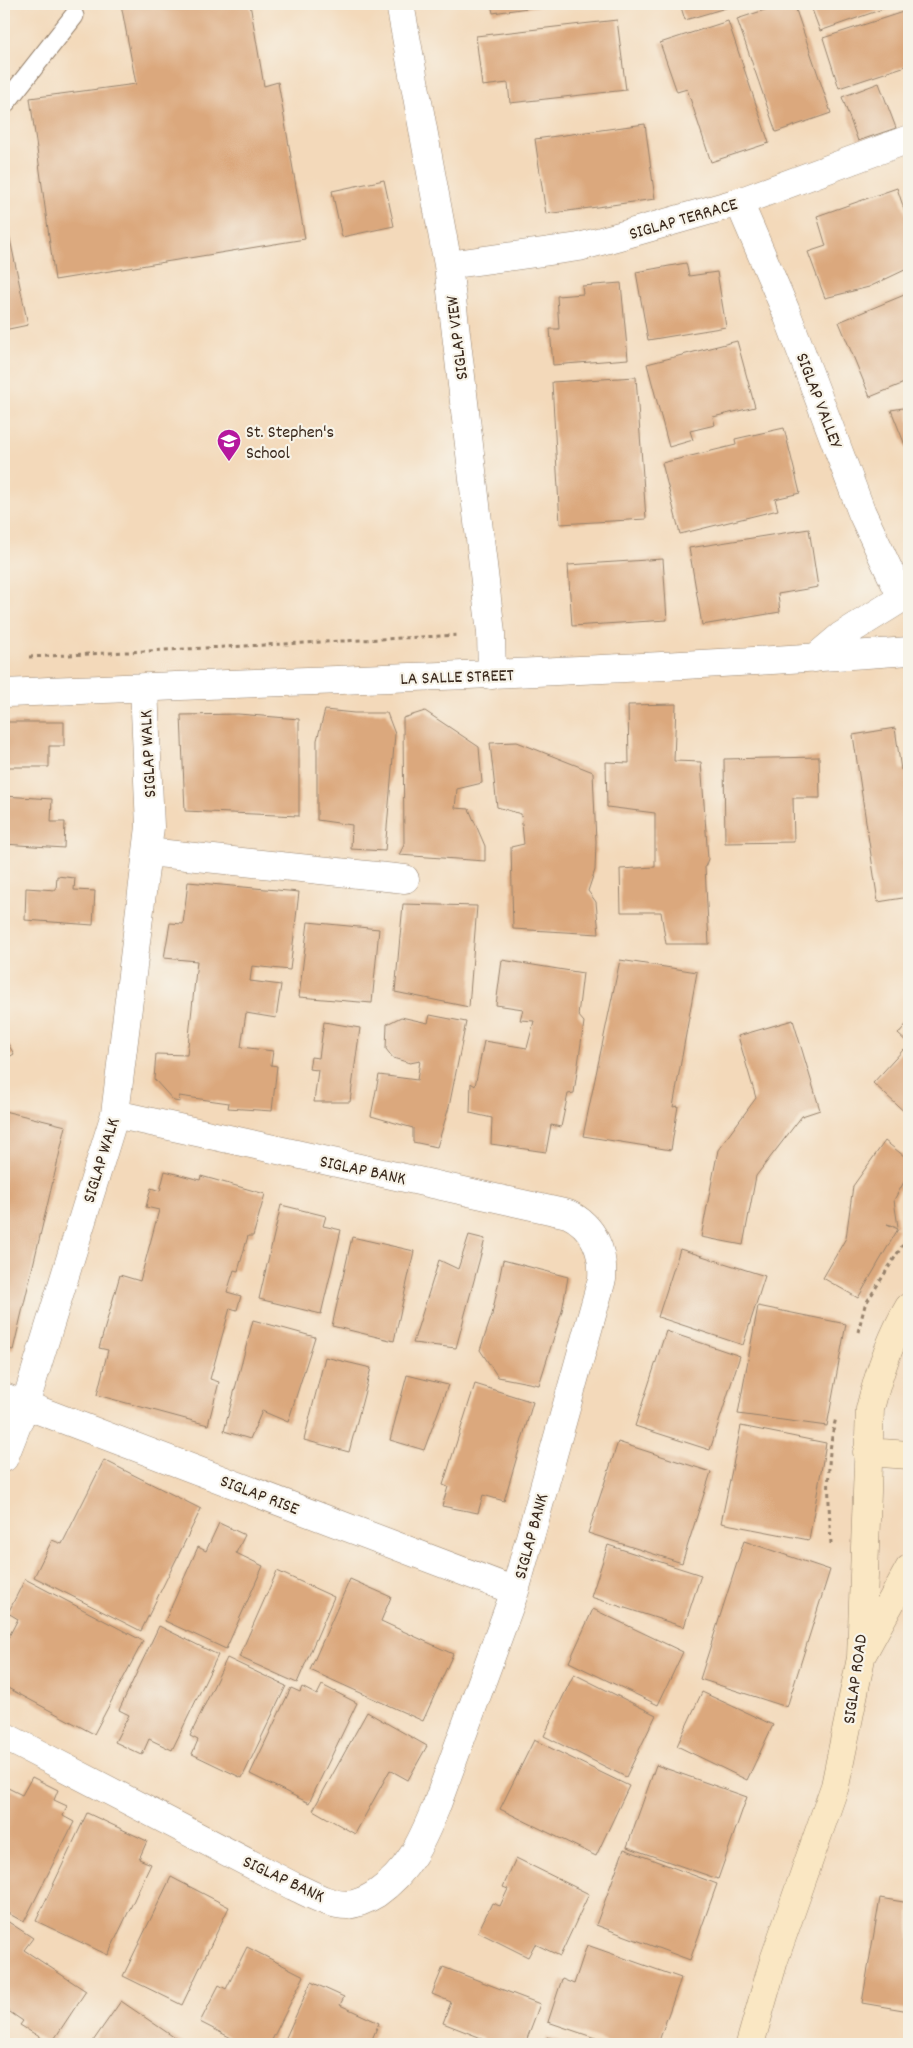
<svg xmlns="http://www.w3.org/2000/svg" width="913" height="2048" font-family="Dekko,sans-serif">
<rect width="100%" height="100%" fill="#f7f3e8"/>
<filter id="ink" filterUnits="userSpaceOnUse"><feTurbulence type="fractalNoise" baseFrequency=".02" numOctaves="2"/><feDisplacementMap in="SourceGraphic" scale="10" xChannelSelector="R" yChannelSelector="G"/><feConvolveMatrix kernelMatrix="1 2 1 2 8 2 1 2 1" color-interpolation-filters="sRGB"/></filter>
<filter id="wash" filterUnits="userSpaceOnUse"><feTurbulence type="fractalNoise" baseFrequency=".0096" numOctaves="4" result="noise"/><feDisplacementMap in="SourceGraphic" scale="20" xChannelSelector="R" yChannelSelector="G"/><feGaussianBlur stdDeviation="1.12" result="paint"/><feColorMatrix in="noise" values="0 0 0 0 0 0 0 0 0 0 0 0 0 0 0 0 0 1.4 0 .05"/><feComposite in="paint" operator="in"/></filter>
<g filter="url(#wash)">
<rect width="100%" height="100%" fill="#f3d9ba"/>
<g id="blocks">
<path fill="#dba87d" d="M121 4H250L264 86 278 82 305 239 55 280 30 98 136 84Z
M491 4H547L548 5 493 13Z
M680 4H739L685 20Z
M783 4H794L831 113 776 132 737 19Z
M810 4H897L820 31Z
M909 10V65L839 88 823 38Z
M617 20 626 90 510 103 508 83 482 86 476 36Z
M728 21 769 143 711 162 687 89 677 92 660 43Z
M879 83 896 128 858 141 842 97Z
M645 124 655 199 546 214 535 139Z
M384 180 394 226 342 237 332 191Z
M897 188 909 224V268L869 287 825 298 808 252 826 246 817 216Z
M5 215 28 325 4 330V216Z
M686 263 689 276 717 272 726 327 648 340 636 272Z
M621 283 628 359 553 365 550 329H559L557 296 583 294 582 286Z
M909 293V381L870 397 839 322Z
M737 341 755 407 713 417 715 425 690 431 693 440 669 447 647 364Z
M636 377 646 519 560 524 552 382Z
M909 407V455L891 410Z
M784 428 800 493 775 499 778 510 680 534 662 463 736 445 735 439Z
M809 529 818 587 778 594 780 612 702 625 689 548Z
M663 559 667 620 572 626 568 565Z
M676 704 674 761 701 762 708 859 705 867 709 944H666L661 912H621L620 869 655 867V813L607 807 606 762 629 763 628 705Z
M325 710 354 713H387L395 734 385 851 351 849 352 825 317 820V740Z
M425 711 479 747 482 783 457 789 455 808 469 809 485 846V861L399 855 404 845 403 718Z
M238 714 299 719V816L185 811 181 715Z
M4 722H64V746H49V767H4Z
M895 728 901 770 909 768V897L878 902 853 735Z
M517 742 593 772 596 842 595 870 588 891 596 902 599 934 513 929 511 847 524 844 521 814 497 807 490 743Z
M819 757 820 798H793L794 842 725 843 724 759Z
M4 796 52 799 51 822H65L64 848 4 844Z
M57 876 75 878 74 890 95 891 93 925 25 920 26 888 56 890Z
M188 882 299 892 290 970 252 966 250 981 281 985 276 1018 246 1013 241 1047 273 1051 271 1065 277 1066 272 1111 228 1108 229 1103 179 1096 180 1102 174 1101 154 1079 156 1054 187 1055 197 961 164 958 170 923 183 924Z
M403 904 477 906 469 1007 395 992Z
M308 922 379 929 372 1003 299 997Z
M502 960 583 973 578 1015 584 1022 574 1093 568 1094 561 1127 551 1125 546 1152 491 1144 492 1118 470 1113 471 1083 475 1086 484 1041 527 1048 534 1021 520 1020 523 1009 496 1005Z
M620 960 697 972 673 1107 678 1106 671 1150 583 1136Z
M430 1015 466 1022 449 1107 437 1147 413 1142V1128L371 1116 379 1075 417 1080 420 1061 410 1063 393 1058 386 1049 387 1024 401 1017 428 1023Z
M793 1020 820 1110 802 1116 756 1176 743 1245 701 1237 718 1150 756 1098 738 1036Z
M909 1021V1044L898 1034Z
M324 1022 360 1028 350 1102H314L318 1070 309 1069 311 1057 319 1058Z
M4 1037 14 1054 4 1060Z
M904 1049 909 1053V1116L873 1083Z
M4 1111 66 1126 13 1350 4 1348Z
M885 1141 909 1160V1173L894 1200 898 1227 887 1224 898 1229 858 1298 823 1278 846 1238 853 1186Z
M165 1171 200 1180 201 1176 265 1194 253 1236H248L238 1271 234 1270 227 1292 241 1296 237 1310 230 1308 210 1379 219 1382 208 1425 97 1395 108 1350 99 1348 120 1275 140 1281 159 1210 146 1207 151 1188 160 1191Z
M281 1205 326 1216 323 1226 341 1230 321 1314 259 1299Z
M469 1235 485 1239 456 1348 413 1343 439 1260 458 1269Z
M352 1237 414 1251 394 1341 332 1326Z
M680 1249 765 1276 743 1345 658 1317Z
M503 1260 568 1277 562 1311 539 1385 498 1377 480 1350 492 1315Z
M758 1306 846 1324 827 1426 738 1414Z
M253 1320 315 1337 288 1422 262 1411 250 1439 224 1431Z
M666 1331 740 1356 710 1450 635 1426Z
M325 1357 371 1368 349 1452 304 1440Z
M407 1375 448 1385 424 1450 390 1440Z
M475 1384 533 1402 504 1501 483 1495 478 1513 442 1506 448 1487 443 1485Z
M741 1426 826 1443 809 1540 721 1523Z
M618 1442 711 1472 682 1563 588 1533Z
M104 1460 201 1509 141 1631 34 1577 52 1540 62 1544Z
M219 1523 245 1535 236 1553 263 1566 226 1649 165 1621 198 1547 206 1551Z
M744 1541 830 1570 787 1707 700 1679Z
M608 1545 701 1575 684 1627 591 1597Z
M277 1571 334 1597 297 1683 239 1657Z
M25 1579 143 1641 94 1734 4 1686V1646L18 1619 8 1613Z
M350 1579 391 1597 381 1621 453 1654 423 1721 310 1670Z
M593 1609 683 1652 658 1705 569 1662Z
M159 1626 218 1655 172 1750 149 1739 142 1755 115 1742 129 1715 119 1710Z
M227 1658 286 1686 242 1778 192 1754 198 1740 190 1736Z
M574 1674 656 1715 626 1777 544 1736Z
M322 1685 357 1703 309 1803 250 1774 291 1688 300 1692 302 1687 317 1695Z
M702 1692 773 1725 747 1780 677 1746Z
M367 1712 427 1746 408 1780 390 1770 355 1834 313 1810Z
M534 1740 629 1786 596 1856 500 1809Z
M656 1765 747 1797 718 1879 627 1847Z
M32 1777 58 1790 54 1800 67 1806 63 1816 74 1822 24 1922 4 1911V1786L22 1795Z
M87 1813 147 1841 139 1859 151 1864 108 1955 36 1921Z
M624 1849 717 1884 690 1960 596 1925Z
M516 1858 589 1894 560 1956 535 1944 528 1957 478 1932 492 1903 500 1906 508 1889 503 1887Z
M171 1877 229 1907 182 2005 123 1976Z
M880 1898 909 1903V2011L862 2003Z
M4 1919 33 1938 24 1950 86 1991 51 2044 20 2025 23 2021 4 2008Z
M587 1945 681 1978 658 2044H613L548 2022 562 1979 574 1984Z
M247 1947 304 1976 270 2044H243L200 2022 219 1985 226 1989Z
M443 1967 540 2004 525 2044H482L484 2039 443 2023 451 2002 432 1994Z
M311 1982 344 1997 340 2005 379 2023 370 2044H283Z
M121 2001 184 2044H91Z
M547 2037 570 2044H544Z"/>
</g>
</g>
<g filter="url(#ink)">
<use href="#blocks" fill-opacity="0" stroke="#97826c" stroke-width="1"/>
<g fill="none" stroke-linecap="round" stroke-linejoin="round">
<defs>
<path id="lane" d="M4 105 74 16"/>
<path id="street" d="M400 4 448 265 491 633 492 675
M739 202 785 309 862 513 902 598
M448 265 579 247 627 234 739 202 909 139
M815 658 841 636 902 598 909 599
M4 693C306 680 608 673 909 651
M148 852 405 879
M4 1397 515 1591
M4 1458 25 1405 115 1114 150 827 144 687
M4 1736 293 1886C309 1893 329 1905 347 1905 357 1904 368 1899 376 1894 409 1871 421 1843 436 1807L515 1591 602 1279C604 1252 594 1226 568 1214L115 1114"/>
<path id="secondary" d="M867 1452 909 1455
M863 1653 909 1569
M750 2044 774 1960 835 1786 861 1658 870 1409C879 1372 890 1339 909 1307"/>
</defs>
<use href="#lane" stroke="#97826c" stroke-width="21"/>
<use href="#street" stroke="#97826c" stroke-width="29"/>
<use href="#secondary" stroke="#97826c" stroke-width="29"/>
<path stroke="#97826c" stroke-width="3" stroke-dasharray="4 4" stroke-linecap="butt" d="M29 657 460 635
M858 1332 865 1305 902 1246 906 1247
M831 1544C829 1502 825 1459 836 1418"/>
<use href="#lane" stroke="#fff" stroke-width="19"/>
<use href="#street" stroke="#fff" stroke-width="28"/>
<use href="#secondary" stroke="#fae7c3" stroke-width="28"/>
</g>
</g>
<defs>
<symbol id="school-pin" viewBox="-11 -11 22 30"><path d="M0 17L-7.5 6A9.5 9.5 0 1 1 7.5 6Z" fill="#b5179e" stroke="#f7f3e8"/><path d="M0-5L7-2L0 1L-7-2ZM-4 1L0 2.5L4 1V4Q0 6-4 4Z" fill="#fff"/></symbol>
</defs>
<g fill-rule="evenodd">
<use href="#school-pin" x="215" y="427" width="28" height="38"/>
</g>
<g text-anchor="middle" stroke-width="4.5" stroke-linejoin="round" paint-order="stroke">
<g font-size="18" fill="#3b2a1e" stroke="#f7f3e8">
<text transform="translate(683 218) rotate(-16)" y="6">SIGLAP TERRACE</text>
<text transform="translate(456 338) rotate(-97)" y="6">SIGLAP VIEW</text>
<text transform="translate(820 400) rotate(69)" y="6">SIGLAP VALLEY</text>
<text transform="translate(457 676) rotate(-2)" y="6">LA SALLE STREET</text>
<text transform="translate(147 754) rotate(-93)" y="6">SIGLAP WALK</text>
<text transform="translate(100 1160) rotate(-73)" y="6">SIGLAP WALK</text>
<text transform="translate(363 1169) rotate(12)" y="6">SIGLAP BANK</text>
<text transform="translate(260 1494) rotate(21)" y="6">SIGLAP RISE</text>
<text transform="translate(530 1536) rotate(-75)" y="6">SIGLAP BANK</text>
<text transform="translate(854 1679) rotate(-82)" y="6">SIGLAP ROAD</text>
<text transform="translate(284 1878) rotate(25)" y="6">SIGLAP BANK</text>
</g>
<g font-size="18" fill="#3b2a1e" stroke="#f7f3e8" text-anchor="start">
<text x="246" y="437">St. Stephen's<tspan x="246" dy="21">School</tspan></text>
</g>
</g>
<rect width="913" height="2048" fill="none" stroke="#f7f3e8" stroke-width="20"/>
</svg>
